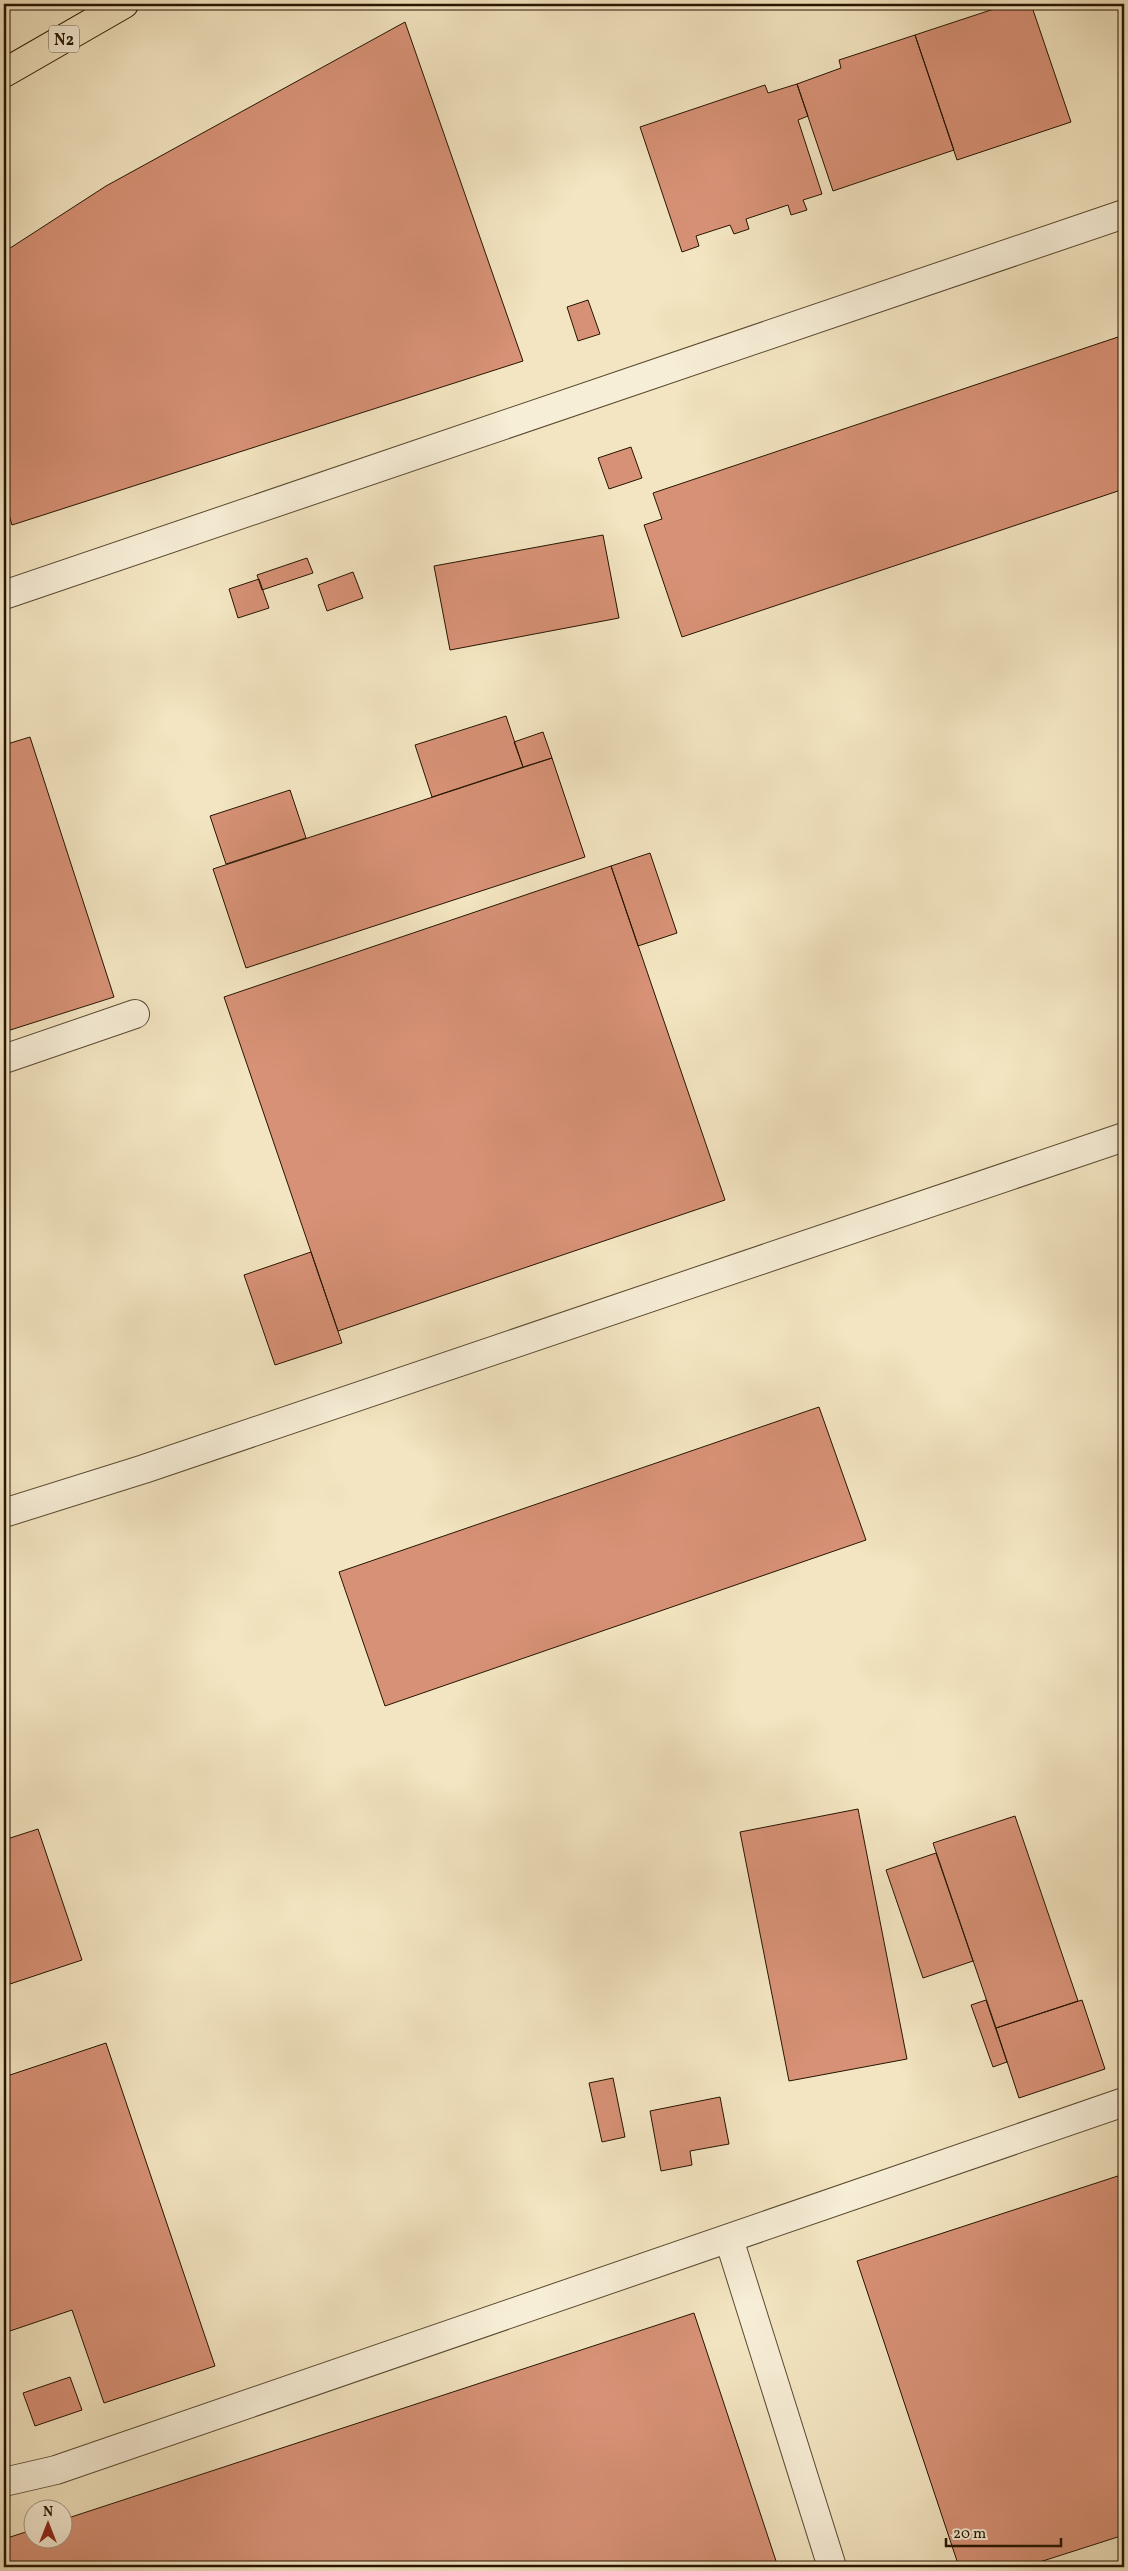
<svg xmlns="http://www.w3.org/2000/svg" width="1128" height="2571" font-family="Vollkorn,serif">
<rect width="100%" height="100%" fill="#f3e5c1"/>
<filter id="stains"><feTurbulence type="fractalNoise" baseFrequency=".004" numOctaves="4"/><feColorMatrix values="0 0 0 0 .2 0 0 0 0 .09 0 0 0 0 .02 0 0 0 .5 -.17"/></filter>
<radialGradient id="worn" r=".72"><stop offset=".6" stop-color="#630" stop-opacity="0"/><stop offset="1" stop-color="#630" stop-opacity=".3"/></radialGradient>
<path fill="#d79176" stroke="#261500" d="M1009 4H1031L1071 122 957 160 915 35Z
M405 22 523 361 12 525 4 499V252L106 186Z
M915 35 954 150 833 191 797 84 841 68 839 60Z
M797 84 808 116 798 120 822 194 803 200 807 210 791 215 788 205 746 219 749 229 734 234 730 225 696 236 699 246 682 252 640 127 765 85 768 93Z
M588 300 600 334 578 341 567 307Z
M1124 335V489L682 637 644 525 662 519 653 493Z
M631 447 642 478 609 489 598 458Z
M603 535 619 618 450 650 434 566Z
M307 558 313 573 262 590 257 575Z
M353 572 363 598 327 611 318 585Z
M259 579 269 608 238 618 229 589Z
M506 716 523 767 432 797 415 745Z
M543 732 552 758 523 767 514 742Z
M30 737 114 997 4 1032V745Z
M552 758 585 857 246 968 213 869Z
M290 790 306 838 226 864 210 816Z
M650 853 677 933 638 946 611 866Z
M611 866 725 1200 338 1331 224 997Z
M311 1252 342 1343 275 1365 244 1275Z
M819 1407 866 1540 385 1706 339 1572Z
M858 1809 907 2059 789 2081 740 1832Z
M1015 1816 1078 2001 996 2028 933 1843Z
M38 1829 82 1960 4 1986V1840Z
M936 1853 973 1961 923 1978 886 1870Z
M986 2000 1007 2062 993 2067 971 2005Z
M1082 2000 1105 2069 1019 2098 996 2028Z
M106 2043 215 2366 104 2403 72 2310 4 2333V2077Z
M613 2078 625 2137 602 2142 589 2083Z
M720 2097 729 2144 690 2151 692 2165 661 2171 650 2111Z
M1124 2174V2535L1024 2567H959L857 2261Z
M694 2313 778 2567H4V2539L32 2530V2538H62V2520Z
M70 2377 82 2410 35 2426 23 2393Z"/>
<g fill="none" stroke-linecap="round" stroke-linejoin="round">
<defs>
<path id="minor" d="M4 595 1124 214
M4 1059 135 1014
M4 1513 144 1469 1124 1137
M729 2239 832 2567
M4 2482 56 2470 1124 2102"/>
<path id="highway" d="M4 73 124 4"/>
</defs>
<use href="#minor" stroke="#594930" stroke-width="30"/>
<use href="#highway" stroke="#261500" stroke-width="30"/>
<use href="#minor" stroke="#f7eed7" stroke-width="28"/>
<use href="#highway" stroke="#f3e5c1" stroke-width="28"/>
</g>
<g text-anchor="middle" stroke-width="5" stroke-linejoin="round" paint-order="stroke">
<rect fill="#f7eed7" stroke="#655640" stroke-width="1" x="49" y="25.5" width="30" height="27" rx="4"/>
<g font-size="16" font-weight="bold" fill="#261500">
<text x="64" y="45">N2</text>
</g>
</g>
<rect width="1128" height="2571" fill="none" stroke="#f3e5c1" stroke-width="20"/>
<rect x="5" y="5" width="1118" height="2561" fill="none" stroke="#261500" stroke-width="2.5"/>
<rect x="10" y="10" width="1108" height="2551" fill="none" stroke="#261500"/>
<g transform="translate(48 2524)"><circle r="24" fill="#f7eed7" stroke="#a39781"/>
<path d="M0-4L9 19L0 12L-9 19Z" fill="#8f2418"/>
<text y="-8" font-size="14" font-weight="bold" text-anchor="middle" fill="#261500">N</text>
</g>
<path d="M946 2538v8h115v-8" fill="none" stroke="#261500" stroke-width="2.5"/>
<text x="953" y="2538" font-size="15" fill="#261500" stroke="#f7eed7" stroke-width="4" paint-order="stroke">20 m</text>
<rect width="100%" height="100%" filter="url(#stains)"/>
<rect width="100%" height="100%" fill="url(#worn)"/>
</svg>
